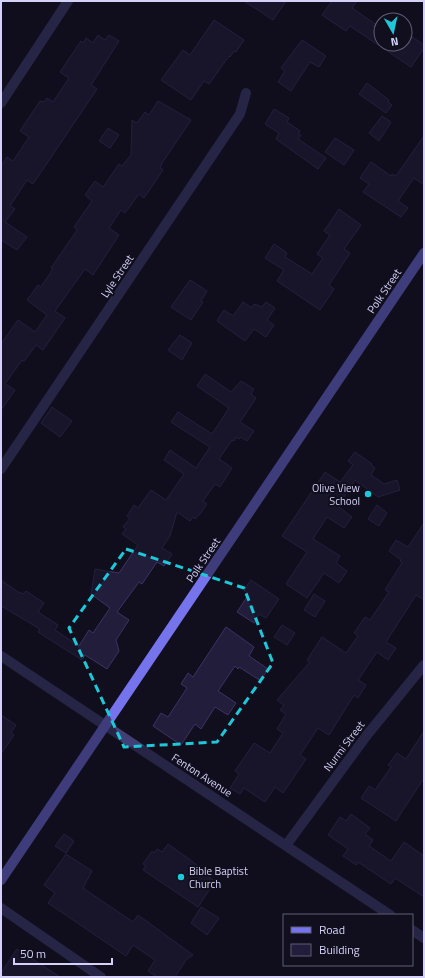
<svg xmlns="http://www.w3.org/2000/svg" width="425" height="978" font-family="'Titillium Web',sans-serif">
<rect width="100%" height="100%" fill="#110f1d"/>
<path fill="#231d3c" stroke="#3c3265" d="M244 1H286L273 20Z
M332 1H357L352 8 381 28V44H405V32L424 45V48L411 67 350 26 346 31 322 15Z
M214 20 244 40 236 52 234 51 230 57 229 56 209 84 204 81 191 100 161 80 183 50 190 55Z
M98 35 105 40 109 35 119 41 91 85 97 89 33 184 27 180 10 206 15 209 5 222 27 237 17 250 1 240V166L7 157 13 161 29 137 20 131 40 101 44 102 47 98 53 102 69 78 60 72 81 41 83 43 86 38 93 43Z
M302 40 326 56 319 67 310 62 291 91 278 82 285 71 281 68Z
M367 83 389 100 388 102 392 105 386 113 359 94Z
M158 101 191 120 162 163 160 168 163 170 144 198 139 194 125 213 121 210 109 228 119 235 93 275 85 269 55 311 65 318 43 350 36 345 24 361 22 360 5 384 15 390 1 410V344L18 320 35 332 47 315 27 300 38 285 41 287 53 269 51 268 77 230 74 227 92 201 85 195 95 181 103 187 119 164 122 166 131 155 132 120 137 123 145 112 149 115Z
M274 109 289 118 287 122 300 131 298 134 301 135 298 139 326 158 318 169 276 139 279 133 265 124Z
M382 116 391 122 379 141 369 133Z
M108 128 119 135 110 148 99 141Z
M424 136V185L414 178 398 201 408 208 401 217 363 192 369 184 360 178 371 162 391 176 392 174 396 176Z
M335 138 354 150 344 165 325 152Z
M339 209 361 225 344 249 350 253 329 285 334 289 320 310 277 281 284 270 265 258 274 244 287 253 285 257 312 274 323 258 317 254 330 235 324 231Z
M190 280 207 291 201 301 203 302 191 320 171 307Z
M243 302 252 308 254 304 262 307 266 302 275 308 267 320 274 325 266 337 254 329 245 341 217 321 224 310 233 316Z
M180 335 192 343 182 360 168 350Z
M205 374 231 392 241 381 254 389 251 394 256 398 240 422 254 431 247 441 241 437 239 439 236 437 234 441 232 440 219 459 232 468 220 487 215 484 203 501 207 504 200 514 195 519 193 517 190 521 177 512 170 536 162 548 172 554 164 566 157 562 142 584 139 582 117 612 129 620 116 640 119 651 107 669 85 655 82 660 38 632 40 629 1 606V580L18 592 24 594 26 591 44 603 38 612 58 625 55 630 79 646 89 630 93 633 110 608 91 594 95 569 119 573 138 545 122 534 126 529 123 527 130 518 127 516 134 505 138 508 151 490 166 500 184 474 164 460 170 450 196 468 210 447 171 422 178 412 212 434 229 408 197 386Z
M52 407 72 421 60 437 41 423Z
M355 452 372 464 371 465 375 468 371 475 384 484 397 480 400 490 378 497 355 480 338 506 352 517 344 528 327 517 313 539 340 556 336 563 347 571 339 583 324 573 307 598 286 584 307 552 282 536 325 472 340 482 353 465 348 461Z
M377 505 387 513 379 526 368 519Z
M424 523V600L416 595 386 642 396 648 388 660 377 652 358 680 366 685 358 698 354 695 329 735 318 728 300 755 306 759 283 793 275 787 265 802 244 788 240 794 230 788 239 774 235 771 254 743 270 753 283 733 277 729 286 714 280 710 284 705 277 700 310 662 307 660 322 637 346 653 358 636 354 633 365 617 370 620 389 592 385 590 402 563 400 561 401 560 389 551 396 540 408 547Z
M251 580 279 599 266 618 259 614 254 623 237 612 249 594 244 590Z
M314 594 325 601 315 617 304 610Z
M282 625 295 633 287 645 274 637Z
M226 627 254 647 249 656 268 669 261 681 239 667 238 669 235 666 218 691 236 703 228 715 215 707 201 729 195 724 181 745 153 726 161 713 168 717 187 688 181 684 188 673 193 677Z
M1 715 16 725 11 733 14 735 1 754Z
M424 731V778L396 821 361 798 369 786 375 790 391 767 388 765 397 753 406 759Z
M351 814 370 828 365 834 373 840 369 846 391 861 404 842 424 856V897L395 878 391 884 358 862 356 865 343 856 348 849 328 835 340 817 346 821Z
M64 834 74 841 66 853 55 846Z
M168 844 189 859 203 870 201 872 215 881 198 907 143 870 146 866 143 864 152 851 154 853 157 849 162 852Z
M66 854 92 871 83 888 133 922 138 915 193 955 186 960 175 977H157L148 971 155 960 133 945 126 956 48 903 55 893 44 885Z
M201 907 219 918 207 935 191 923Z
M17 949 60 977H1V973Z"/>
<g fill="none" stroke-linecap="round" stroke-linejoin="round">
<path stroke="#414076" stroke-width="10" d="M1 103 68 1
M1 469 240 114 246 93
M1 656 390 915
M287 844 367 735 424 665
M1 908 101 977
M412 930 424 938"/>
<path stroke="#7674ed" stroke-width="10" d="M1 880 424 253"/>
</g>
<path d="M0 0H425V978H0ZM126 549 244 588 273 663 217 742 124 747 69 628Z" fill="#110f1d" fill-opacity=".55" fill-rule="evenodd"/>
<path fill="none" stroke="#1dc8d9" stroke-width="3" stroke-dasharray="8 5" stroke-linejoin="round" d="M126 549 244 588 273 663 217 742 124 747 69 628Z"/>
<g fill="#1dc8d9" stroke="#110f1d" stroke-width="1.5">
<circle cx="368" cy="494" r="4"/>
<circle cx="181" cy="877" r="4"/>
</g>
<g text-anchor="middle" stroke-width="4" stroke-linejoin="round" paint-order="stroke">
<g font-size="11" fill="#d5d1f9" stroke="#110f1d">
<text transform="translate(117 276) rotate(-56)" y="4">Lyle Street</text>
<text transform="translate(384 291) rotate(-56)" y="4">Polk Street</text>
<text transform="translate(203 560) rotate(-56)" y="4">Polk Street</text>
<text transform="translate(344 746) rotate(-53)" y="4">Nurmi Street</text>
<text transform="translate(202 775) rotate(33)" y="4">Fenton Avenue</text>
</g>
<g font-size="11" fill="#d5d1f9" stroke="#110f1d" text-anchor="end">
<text x="360" y="492">Olive View<tspan x="360" dy="13">School</tspan></text>
<text x="189" y="875" text-anchor="start">Bible Baptist<tspan x="189" dy="13">Church</tspan></text>
</g>
</g>
<rect width="425" height="978" fill="none" stroke="#d5d1f9" stroke-width="4"/>
<rect x="283" y="914" width="130" height="52" fill="#110f1d" stroke="#5f5d75"/>
<rect x="291" y="927" width="20" height="6" fill="#7674ed" stroke="#5f5d75"/>
<text x="319" y="934" font-size="12" fill="#d5d1f9">Road</text>
<rect x="291" y="944" width="20" height="12" fill="#231d3c" stroke="#5f5d75"/>
<text x="319" y="954" font-size="12" fill="#d5d1f9">Building</text>
<g transform="translate(393 32) rotate(171)"><circle r="19" fill="#110f1d" stroke="#5f5d75"/>
<path d="M0-3L7 15L0 10L-7 15Z" fill="#1dc8d9"/>
<text y="-6" font-size="11" font-weight="bold" text-anchor="middle" fill="#d5d1f9">N</text>
</g>
<path d="M14 958v6h98v-6" fill="none" stroke="#d5d1f9" stroke-width="2"/>
<text x="20" y="958" font-size="12" fill="#d5d1f9" stroke="#110f1d" stroke-width="3" paint-order="stroke">50 m</text>
</svg>
